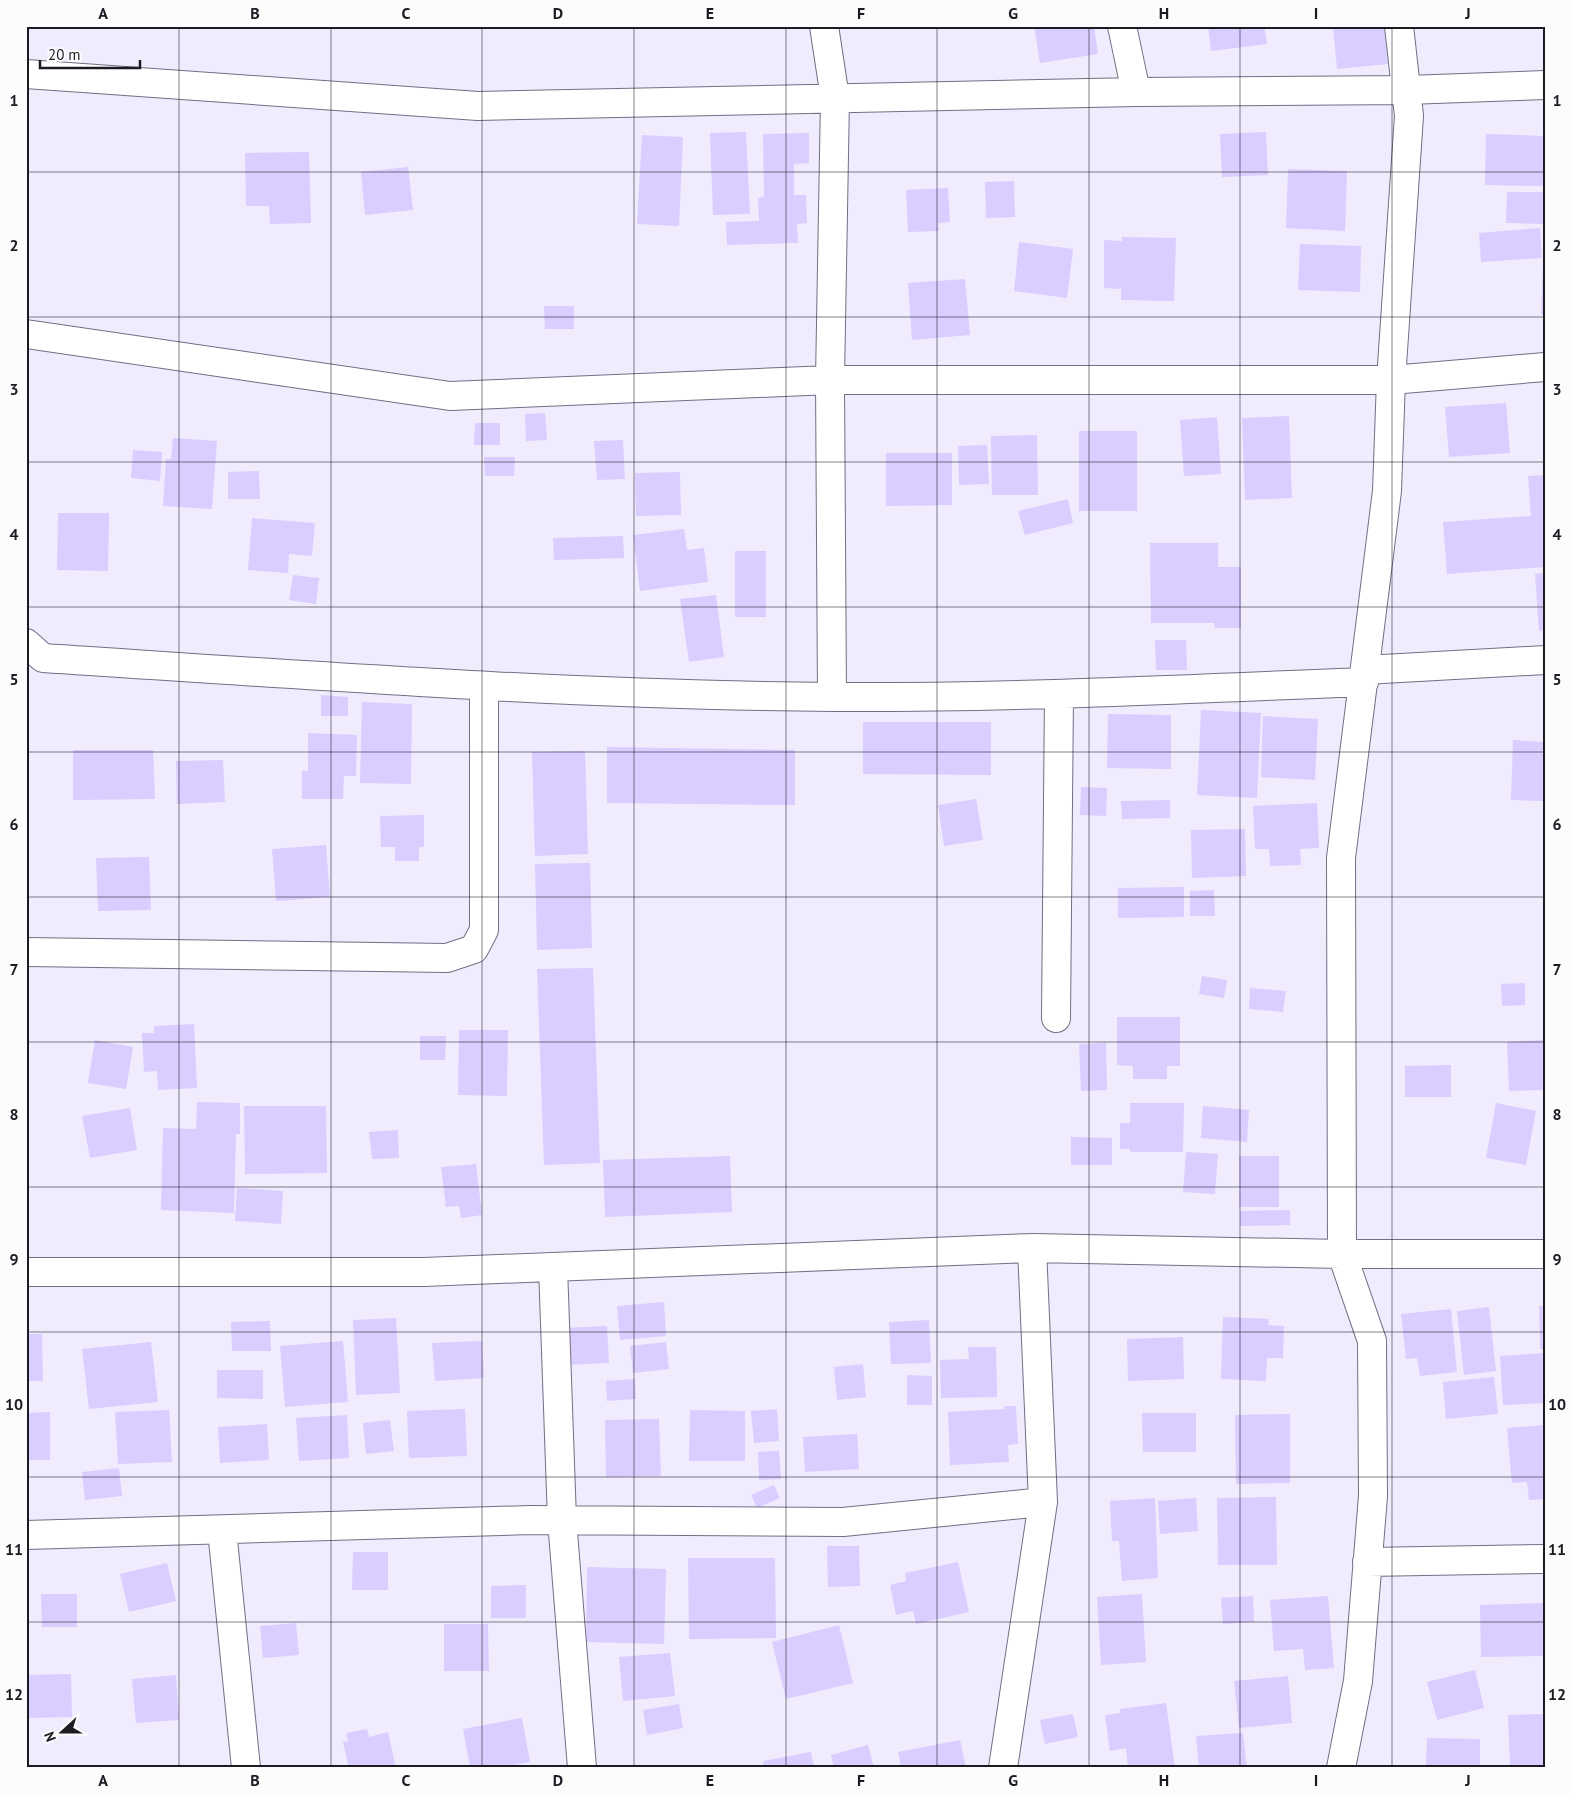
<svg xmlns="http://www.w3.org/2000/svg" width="1571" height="1794" font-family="'PT Sans',sans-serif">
<rect width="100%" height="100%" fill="#f0ecfe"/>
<path fill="#dacdff" d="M1034 26H1094L1098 54 1040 63Z
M1208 26H1264L1267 44 1211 51Z
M1333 26H1384L1388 64 1337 69Z
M746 132 750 214 713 215 710 133Z
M1266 132 1268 175 1222 177 1220 134Z
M809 133V163L794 164V195H806L807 223 797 224 798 243 727 245 726 222 759 221 758 198 764 197 763 134Z
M1486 134 1545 136V186L1485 185Z
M642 135 683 137 679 226 637 224Z
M309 152 311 223 270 224 269 206H246L245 153Z
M408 167 413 210 365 215 361 172Z
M1288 169 1347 171 1345 231 1286 228Z
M1014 181 1015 217 986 218 985 182Z
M948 188 950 222 938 223 939 231 908 232 906 190Z
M1507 192H1545V224L1506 223Z
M1540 228 1542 258 1481 262 1479 233Z
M1122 237 1176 238 1174 301 1121 300V289L1104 288V240L1122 241Z
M1019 242 1073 249 1067 298 1014 291Z
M1300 244 1361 246 1360 292 1298 290Z
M1543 264H1545V315H1541Z
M965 279 970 335 912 340 908 283Z
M544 306H574V329H545Z
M1506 403 1510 453 1449 457 1445 407Z
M545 413 547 440 526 441 525 414Z
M1289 416 1292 498 1245 500 1242 418Z
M1217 417 1221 474 1184 476 1180 420Z
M475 423H500V445H474Z
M1079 431H1137V511H1079Z
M1037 435 1038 495H992L991 436Z
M173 438 217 441 212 509 163 506 166 459H171Z
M623 440 625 479 597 480 594 441Z
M987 445 989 484 959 485 958 446Z
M133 450 162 452 160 481 131 478Z
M886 453H952V505L886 506Z
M484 457H515L514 476H485Z
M259 471 260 499H228V472Z
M680 472 681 515 636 516 635 473Z
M1545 475V567L1447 574 1443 522 1531 516 1528 476Z
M1068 499 1073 523 1025 535 1018 511Z
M58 513H109L108 571 57 570Z
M252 518 315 523 312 556 289 554 288 573 248 570Z
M684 529 687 550 704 548 708 582 640 591 633 535Z
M623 536 624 558 554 560 553 538Z
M1150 543H1218V567H1241V628H1215L1214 623H1151Z
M735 551H766V617H735Z
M1545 573V630L1539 631 1535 574Z
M293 575 319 578 316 604 289 600Z
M716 595 724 657 689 662 680 599Z
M1155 640H1186L1187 670H1156Z
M321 695 348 697V716H321Z
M362 702 412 704 411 784 360 783Z
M1201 710 1261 713 1257 798 1197 795Z
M1108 714 1171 715V769L1107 768Z
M1263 716 1318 719 1315 780 1261 777Z
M863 722H991V775L863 774Z
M308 733 357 735 356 776H344L343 799H302V771H308Z
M1513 740 1545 742V801L1511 800Z
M607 747 795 750V805L607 803Z
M73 750H153L155 799 73 800Z
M585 751 588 854 535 856 532 752Z
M223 760 225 802 177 804 176 761Z
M1081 787 1107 788 1106 816 1080 815Z
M976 799 983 840 944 846 938 805Z
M1170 800V818L1122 819 1121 801Z
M1317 803 1319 848 1300 849 1301 865 1270 866 1269 849H1255L1253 806Z
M424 815V847H419V861H395V847H381L380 816Z
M1245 829 1246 876 1192 878 1191 830Z
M326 845 330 897 276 901 272 849Z
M149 857 151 910 98 911 96 858Z
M590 863 592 948 537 950 535 864Z
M1184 887V917L1118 918V888Z
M1214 890 1215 916H1190V891Z
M593 968 600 1163 544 1165 537 969Z
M1202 976 1227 980 1224 998 1199 994Z
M1525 983V1005L1502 1006 1501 984Z
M1250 988 1286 991 1283 1012 1249 1009Z
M1117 1017H1180V1066H1167V1079H1133V1066L1117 1065Z
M194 1024 197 1088 158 1090 157 1071 144 1072 142 1033H154V1026Z
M459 1030H508L507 1096 458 1095Z
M420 1036H446L445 1060H420Z
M95 1040 133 1047 126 1089 88 1083Z
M1545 1040V1090L1509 1091 1507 1042Z
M1106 1043 1107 1090 1081 1091 1079 1044Z
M1451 1065V1097H1405V1066Z
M197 1102 240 1103V1134H236L234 1213 161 1210 163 1128 196 1129Z
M1130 1103H1184L1183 1152H1130V1149H1120V1123H1130Z
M1496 1103 1536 1111 1526 1165 1486 1158Z
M244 1106H326L327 1173 245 1174Z
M1203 1106 1249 1110 1247 1142 1201 1138Z
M130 1108 137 1150 90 1158 82 1116Z
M398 1130 399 1158 372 1159 369 1132Z
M1071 1137 1112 1138V1165H1071Z
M1186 1152 1218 1154 1215 1194 1183 1192Z
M730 1156 732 1212 605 1217 603 1160Z
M1239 1156H1279V1207H1239Z
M476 1164 482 1215 461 1218 459 1206 446 1207 441 1167Z
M237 1188 283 1191 281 1224 235 1221Z
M1290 1210V1225L1240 1226V1211Z
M664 1302 666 1336 620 1340 617 1306Z
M1539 1306H1545V1349H1540Z
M1489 1307 1496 1371 1464 1375 1457 1311Z
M1451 1309 1457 1372 1420 1376 1417 1358 1406 1359 1401 1314Z
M1223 1317 1269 1319 1268 1325 1284 1326 1283 1358H1267L1266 1381 1221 1379Z
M396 1318 400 1393 356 1395 353 1320Z
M929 1320 931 1363 891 1364 889 1322Z
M270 1321 271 1351H232L231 1322Z
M607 1326 609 1363 566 1365 564 1328Z
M26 1334H42L43 1381H26Z
M1183 1337 1184 1379 1128 1381 1127 1339Z
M343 1341 348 1402 285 1407 280 1346Z
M482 1341 484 1378 435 1381 432 1343Z
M151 1342 158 1402 89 1409 82 1349Z
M666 1342 669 1369 633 1373 630 1346Z
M968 1347H996L997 1397 941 1398 940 1360 969 1359Z
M1545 1353V1403L1503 1405 1500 1356Z
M863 1364 866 1397 837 1400 834 1367Z
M217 1370H263V1399L217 1398Z
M907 1375 932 1376V1405H907Z
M1494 1377 1498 1414 1446 1419 1443 1382Z
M635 1379 636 1399 607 1401 606 1381Z
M1004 1406H1016L1018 1444 1008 1445 1009 1462 950 1465 948 1412 1005 1409Z
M465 1409 467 1456 409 1458 407 1411Z
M777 1409 779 1441 754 1443 751 1411Z
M169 1410 172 1462 118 1464 115 1412Z
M690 1410 745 1411V1461H689Z
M50 1412V1460H26V1413Z
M1142 1413H1196V1452H1143Z
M1290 1414V1483L1236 1484 1235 1415Z
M347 1415 349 1458 299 1461 296 1418Z
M659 1419 661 1476 606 1477 605 1420Z
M390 1420 394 1451 366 1454 363 1423Z
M267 1424 269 1460 220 1463 218 1427Z
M1545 1425V1499L1529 1500 1527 1482 1512 1483 1507 1428Z
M857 1434 859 1469 805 1472 803 1437Z
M779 1451 781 1479 759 1480 758 1452Z
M119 1468 122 1496 85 1500 82 1472Z
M774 1485 780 1498 757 1508 751 1495Z
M1276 1497 1277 1565H1218L1217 1498Z
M1155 1498 1158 1578 1122 1581 1119 1541H1112L1110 1501Z
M1196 1498 1198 1531 1160 1534 1158 1501Z
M827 1546H859L860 1586 828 1587Z
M353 1552H388V1590H352Z
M688 1558H775L776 1638 689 1639Z
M958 1562 969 1612 916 1624 913 1611 896 1615 890 1585 906 1581 905 1573Z
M167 1563 176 1601 129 1612 120 1574Z
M587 1567 666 1569 664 1644 586 1642Z
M526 1585V1618H491V1586Z
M41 1594H77V1627H42Z
M1142 1594 1146 1662 1101 1665 1097 1597Z
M1253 1596 1254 1622 1223 1624 1221 1598Z
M1328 1596 1334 1668 1305 1670 1303 1649 1274 1651 1270 1600Z
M1545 1603V1656L1481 1657 1480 1605Z
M296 1623 299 1655 263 1658 260 1626Z
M444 1624H488L489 1671H444Z
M839 1625 853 1683 786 1699 772 1642Z
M670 1653 675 1696 623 1701 619 1657Z
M1475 1670 1484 1708 1437 1720 1427 1682Z
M71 1674 72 1717 26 1718V1675Z
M176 1675 179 1720 136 1723 132 1679Z
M1288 1676 1292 1723 1239 1728 1234 1681Z
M1166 1703 1175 1768H1128L1126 1748 1110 1751 1105 1715 1120 1713V1709Z
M679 1704 683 1728 647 1735 643 1710Z
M1073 1714 1078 1737 1045 1744 1040 1720Z
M1545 1714V1765L1510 1766 1508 1715Z
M522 1718 530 1762 496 1768H470L463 1729Z
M367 1729 369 1737 388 1732 396 1768H349L343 1742 348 1741 346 1733Z
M1243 1733 1247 1768H1199L1196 1736Z
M1427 1738 1480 1739V1768H1426Z
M960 1740 966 1768H901L898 1752Z
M868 1745 874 1768H834L831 1755Z
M811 1752 814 1768H764L763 1761Z"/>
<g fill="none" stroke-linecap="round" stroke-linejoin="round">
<defs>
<path id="street" d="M824 26 835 98 830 380 832 697
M1122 26 1136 92
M26 74 478 106 1136 92 1407 90 1545 85
M26 334 450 396 830 380H1391L1545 367
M26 643 43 658C306 675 569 695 833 697 1010 698 1187 689 1364 682
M1365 670 1545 660
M26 952 447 958 474 949 484 930V686
M1056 1018 1059 695
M553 1267 562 1520 582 1768
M26 1272H424L1032 1248
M222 1530 246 1768
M26 1535 531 1520 843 1522 1043 1502
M1367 1562 1545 1559
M1003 1768 1043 1502 1032 1248 1342 1254 1341 858 1387 491 1391 380 1409 116 1399 26
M1341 1768 1358 1681 1373 1496 1372 1341 1342 1254H1545"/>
</defs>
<use href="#street" stroke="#736e82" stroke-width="30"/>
<use href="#street" stroke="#fff" stroke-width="28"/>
</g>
<path fill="none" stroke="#1c1a22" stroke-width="1" stroke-opacity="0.55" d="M179 26V1768M331 26V1768M482 26V1768M634 26V1768M786 26V1768M937 26V1768M1089 26V1768M1240 26V1768M1392 26V1768M26 172H1545M26 317H1545M26 462H1545M26 607H1545M26 752H1545M26 897H1545M26 1042H1545M26 1187H1545M26 1332H1545M26 1477H1545M26 1622H1545"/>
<rect width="1571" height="1794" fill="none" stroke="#fcfcfc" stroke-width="55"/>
<g transform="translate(62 1732) rotate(249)" stroke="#fcfcfc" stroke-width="4" paint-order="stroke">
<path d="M0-4L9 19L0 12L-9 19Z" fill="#1c1a22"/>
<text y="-8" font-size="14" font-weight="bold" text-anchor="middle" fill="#1c1a22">N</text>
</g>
<path d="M40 60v8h100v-8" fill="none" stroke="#1c1a22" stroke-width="2.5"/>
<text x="48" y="60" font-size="15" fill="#1c1a22" stroke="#fcfcfc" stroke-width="4" paint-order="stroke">20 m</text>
<rect x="28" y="28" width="1516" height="1738" fill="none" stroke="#1c1a22" stroke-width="2"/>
<g font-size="16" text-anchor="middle" font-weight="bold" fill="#1c1a22">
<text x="103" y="19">A</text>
<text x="255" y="19">B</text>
<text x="406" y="19">C</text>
<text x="558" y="19">D</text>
<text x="710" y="19">E</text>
<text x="861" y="19">F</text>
<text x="1013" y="19">G</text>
<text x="1164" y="19">H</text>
<text x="1316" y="19">I</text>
<text x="1468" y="19">J</text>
<text x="14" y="106">1</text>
<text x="1557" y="106">1</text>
<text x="14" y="251">2</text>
<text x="1557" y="251">2</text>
<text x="14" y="395">3</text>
<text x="1557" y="395">3</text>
<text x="14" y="540">4</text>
<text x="1557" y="540">4</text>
<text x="14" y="685">5</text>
<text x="1557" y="685">5</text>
<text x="14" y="830">6</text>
<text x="1557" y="830">6</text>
<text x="14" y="975">7</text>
<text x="1557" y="975">7</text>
<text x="14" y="1120">8</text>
<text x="1557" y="1120">8</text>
<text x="14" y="1265">9</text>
<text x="1557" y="1265">9</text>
<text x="14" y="1410">10</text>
<text x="1557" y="1410">10</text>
<text x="14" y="1555">11</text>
<text x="1557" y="1555">11</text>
<text x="14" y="1700">12</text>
<text x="1557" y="1700">12</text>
<text x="103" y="1786">A</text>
<text x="255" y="1786">B</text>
<text x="406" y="1786">C</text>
<text x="558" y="1786">D</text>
<text x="710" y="1786">E</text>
<text x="861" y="1786">F</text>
<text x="1013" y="1786">G</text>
<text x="1164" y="1786">H</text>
<text x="1316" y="1786">I</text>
<text x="1468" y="1786">J</text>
</g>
</svg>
